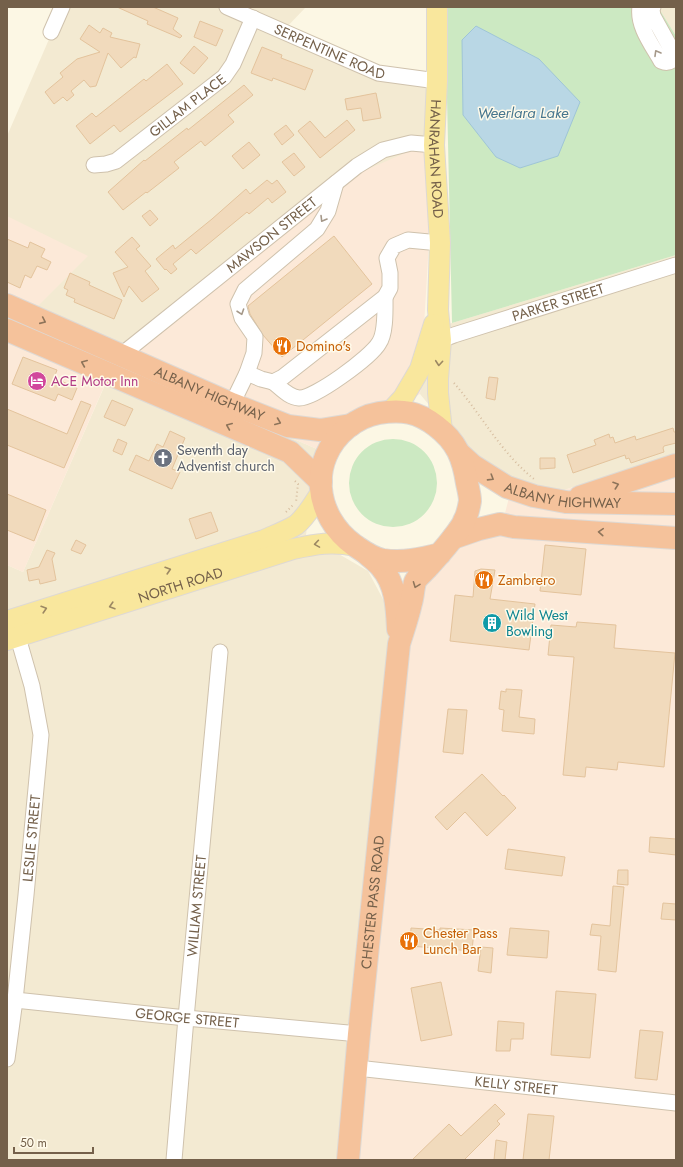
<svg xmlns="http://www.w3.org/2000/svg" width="683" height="1167" font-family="Jost,sans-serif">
<rect width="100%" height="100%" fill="#fcf7e4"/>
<path fill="#f3ead2" d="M63 7H306L283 31 378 73 437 81 434 145 120 356 21 322 7 216V136Z
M658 7H676V36Z
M676 255V454L564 490 513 482 472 457 420 394 423 329 452 323Z
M115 362 317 449 306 535 368 571 408 646 351 1160H7V565L23 572Z"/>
<path fill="#fce9d8" d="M435 140 420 394 317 449 121 365 113 366 23 572 7 565V216L88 256 22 322 115 362 336 183Z
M676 454V1160H351L407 576 502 525 513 482 564 490Z"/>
<path fill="#cce9c2" d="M445 7H658L676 36V255L452 323Z
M349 483a44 44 0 1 1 88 0a44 44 0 1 1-88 0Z"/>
<path fill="#b9d7e5" stroke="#9fc5d7" d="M476 26 539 59 580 102 558 156 520 168 496 157 463 115 462 40Z"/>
<path fill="#f1dabc" stroke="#e3c39c" d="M117 7H153L178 18 173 29 182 36 180 38 147 24 148 21Z
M200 21 223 30 216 46 194 37Z
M89 25 100 33 103 28 112 33 110 37 140 44 136 58 134 57 121 68 108 53 96 86 90 87 84 80 71 91 74 95 67 101 63 97 54 104 45 92 63 77 60 73 77 59 100 52 80 39Z
M194 46 208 58 194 74 180 63Z
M262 47 282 55 281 58 313 70 305 90 273 78 272 81 251 73Z
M167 64 183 84 120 132 114 125 90 144 76 126 92 113 96 117 144 79 146 81Z
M244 85 253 95 228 115 234 122 205 146 201 141 174 162 179 168 147 193 146 192 123 210 108 192 144 160 145 161 187 128 188 130Z
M376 93 381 118 363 121 361 108 347 110 345 99Z
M347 120 355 130 320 158 298 131 310 121 325 138Z
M286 125 294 135 282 145 274 134Z
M249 142 260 155 243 169 232 156Z
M294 153 305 167 294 176 282 162Z
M267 180 272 184 277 180 286 192 272 203 268 198 249 214 247 212 196 254 191 249 173 264 177 269 171 274 166 269 165 270 156 259 173 245 175 249 212 219 246 189 250 194Z
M150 210 158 219 150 226 142 216Z
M334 236 372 284 282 357 263 335 250 314 248 306Z
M132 237 140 246 136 249 151 266 145 271 159 289 142 302 129 286 124 297 113 273 128 267 115 252Z
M7 239 28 248 30 242 45 249 41 257 51 262 47 270 37 266 31 278 25 275 20 288 7 282Z
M70 273 90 282 89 285 122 300 114 319 74 302 75 299 66 295 68 290 64 288Z
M23 357 57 370 54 378 77 388 72 400 58 394 55 401 12 384Z
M489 377 498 378 495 400 486 398Z
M112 400 133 409 125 426 104 417Z
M81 401 91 405 64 468 7 445V409L67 434Z
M673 428 674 432H676V443L664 446 663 448 664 452 631 463 629 458 626 459 625 455 573 473 567 455 596 445 594 440 609 434 610 438 613 437 615 443 635 436 636 440Z
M170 431 185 438 172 469 180 472 172 489 129 470 136 455 149 461 157 444 163 447Z
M118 439 127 443 122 455 113 451Z
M540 458H555V468L540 469Z
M7 494 46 510 34 541 7 530Z
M211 512 218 531 196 539 189 519Z
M76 540 86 545 81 554 71 550Z
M545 545 586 549 581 595 540 591Z
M47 550 55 553 52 559 56 580 40 584 39 579 29 581 27 570 39 567Z
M481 569 495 570 490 599 535 604 529 650 450 641 455 595 473 597 475 571Z
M577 622 616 625 614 648 675 653 664 767 618 762 617 770 586 767 585 777 563 775 574 657 548 655 551 625 576 627Z
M506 689 522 690 519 717 535 719 534 734 502 731 504 710 499 709 501 691 506 692Z
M448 709 467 710 463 754 443 752Z
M482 774 503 796 504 795 516 808 487 836 465 812 447 830 435 817Z
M650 837 676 839V855L649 852Z
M508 849 565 857 562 876 505 869Z
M618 870H628V885L617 884Z
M613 886 624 887 616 972 598 970 601 936 590 935 592 924 610 926Z
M663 903 676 904V920L661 919Z
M411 928 440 930V928L474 930 472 951 410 946Z
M510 928 549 931 547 958 507 955Z
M481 947 493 948 491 973 478 971Z
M441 982 452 1035 421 1041 411 988Z
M556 991 596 994 590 1058 551 1055Z
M498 1021 524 1023 523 1039H511L510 1051H496Z
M640 1030 663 1032 657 1080 635 1078Z
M495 1104 505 1114 497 1121 500 1124 464 1160H412L449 1124 461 1136Z
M528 1114 554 1116 549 1160H523Z
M496 1140 507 1142 505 1160H494Z"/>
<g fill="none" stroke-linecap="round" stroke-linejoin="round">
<defs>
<g id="minor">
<path id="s1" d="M227 7 378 73 437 81"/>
<path d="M640 7C637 26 652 45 661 61 666 63 668 63 673 60L674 54 653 16 652 10 653 7"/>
<path d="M51 32 62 7"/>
<path id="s2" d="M94 165 106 164 116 161 224 77 233 64 253 18"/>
<path id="s3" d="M441 340 454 335 676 265"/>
<path id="s4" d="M120 356 357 166 383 150 411 143 434 145"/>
<path d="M247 373 261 379 273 382 283 377 385 297 390 288V273L387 258 394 246 408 240 440 243"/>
<path d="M273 382C281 388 288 397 299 398 314 399 371 357 379 343 386 333 385 309 385 297"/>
<path d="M232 404 247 373 254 353 255 337 242 318 238 304 245 290 297 246 317 229 328 211 336 183"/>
<path id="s5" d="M15 1000 186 1018 359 1034"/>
<path id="s6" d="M7 1059 15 1000 26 895 41 735 32 686 15 627"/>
<path id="s7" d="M357 1068 676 1103"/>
<path id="s8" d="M174 1160 186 1018 220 652"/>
</g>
<g id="major">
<path id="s9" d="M437 7V81L434 145 440 243 438 310 441 340 438 379V393L442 431"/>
<path d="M391 411 403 398 420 369 434 324"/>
<path d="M7 621 264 540C275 535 286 531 296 525 306 517 314 503 321 492"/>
<path id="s10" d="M7 640 293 549C316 544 332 541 356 546"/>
</g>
<g id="highway">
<path id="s11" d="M7 305 232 404 288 426 320 430 351 425"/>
<path d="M7 330 290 452 321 482"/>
<path id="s12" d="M461 455 472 465 507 487 534 496 566 502 676 504"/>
<path d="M580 497 676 465"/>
<path d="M453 538 479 529 500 524 514 527 676 538"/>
<path d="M367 554C371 558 377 562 381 567 396 584 397 607 398 629"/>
<path id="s13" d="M348 1160 359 1034 399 644C403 631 408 617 411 603 413 597 413 589 415 582 417 577 425 571 429 566 439 555 449 544 458 531 460 528 463 525 464 521 467 516 469 507 470 501 470 495 468 488 467 483 463 458 457 442 436 426 418 412 402 409 379 413 367 415 357 420 347 428 308 460 314 516 354 545 363 551 372 558 383 560 403 563 421 559 440 554"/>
</g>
</defs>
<use href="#minor" stroke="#cfc2ad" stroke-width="17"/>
<use href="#major" stroke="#ded9d4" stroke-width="22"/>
<use href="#highway" stroke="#ded9d4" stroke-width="24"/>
<path stroke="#d6bd9f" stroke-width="2" stroke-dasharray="1 3" stroke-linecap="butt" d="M454 383C481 414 501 453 534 479
M295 481 298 484 296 502
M286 512 293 505"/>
<use href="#minor" stroke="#fff" stroke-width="15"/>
<use href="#major" stroke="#f9e79d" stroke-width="20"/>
<use href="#highway" stroke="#f5c29b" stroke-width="22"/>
</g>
<defs><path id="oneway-chevron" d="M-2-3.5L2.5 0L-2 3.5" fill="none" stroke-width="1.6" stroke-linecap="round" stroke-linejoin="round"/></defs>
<g stroke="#a59889">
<use href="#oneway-chevron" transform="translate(657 53) rotate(-120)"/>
<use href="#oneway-chevron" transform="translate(323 219) rotate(121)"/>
<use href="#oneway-chevron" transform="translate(241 312) rotate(71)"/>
</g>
<g stroke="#8e745a">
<use href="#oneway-chevron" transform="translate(43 321) rotate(24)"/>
<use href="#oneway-chevron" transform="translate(84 363) rotate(-157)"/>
<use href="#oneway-chevron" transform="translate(278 422) rotate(22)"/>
<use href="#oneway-chevron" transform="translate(229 426) rotate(-157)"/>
<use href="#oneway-chevron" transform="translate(491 478) rotate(32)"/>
<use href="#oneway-chevron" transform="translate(616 485) rotate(-19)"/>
<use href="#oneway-chevron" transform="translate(601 532) rotate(-176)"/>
<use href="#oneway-chevron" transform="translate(416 585) rotate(111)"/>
</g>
<g stroke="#9c8863">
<use href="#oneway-chevron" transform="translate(439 363) rotate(95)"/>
<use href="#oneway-chevron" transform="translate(317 544) rotate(171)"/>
<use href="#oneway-chevron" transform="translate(168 570) rotate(-17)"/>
<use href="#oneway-chevron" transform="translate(112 606) rotate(163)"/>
<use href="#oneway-chevron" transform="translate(44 609) rotate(-17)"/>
</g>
<defs>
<symbol id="restaurant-disc" viewBox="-11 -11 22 22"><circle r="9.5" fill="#e8710a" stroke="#fffaea"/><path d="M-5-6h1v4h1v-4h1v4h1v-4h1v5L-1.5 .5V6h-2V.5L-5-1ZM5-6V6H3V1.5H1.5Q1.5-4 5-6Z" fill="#fff"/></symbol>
<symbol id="hotel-disc" viewBox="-11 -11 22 22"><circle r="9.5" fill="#d1479c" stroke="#fffaea"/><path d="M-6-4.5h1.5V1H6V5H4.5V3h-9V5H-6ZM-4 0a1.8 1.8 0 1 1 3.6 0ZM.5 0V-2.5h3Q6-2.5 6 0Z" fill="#fff"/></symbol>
<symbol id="church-disc" viewBox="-11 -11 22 22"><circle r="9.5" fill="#6b7280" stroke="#fffaea"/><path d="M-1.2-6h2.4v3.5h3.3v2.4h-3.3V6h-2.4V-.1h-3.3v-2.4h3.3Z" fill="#fff"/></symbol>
<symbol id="building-disc" viewBox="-11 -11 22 22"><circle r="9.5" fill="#0f9aa8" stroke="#fffaea"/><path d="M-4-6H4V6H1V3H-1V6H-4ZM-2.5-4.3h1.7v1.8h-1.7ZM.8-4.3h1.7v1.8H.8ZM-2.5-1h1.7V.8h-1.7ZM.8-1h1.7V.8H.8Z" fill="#fff"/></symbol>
</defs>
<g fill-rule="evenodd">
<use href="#restaurant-disc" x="271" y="335" width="22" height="22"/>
<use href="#hotel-disc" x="26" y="370" width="22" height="22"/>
<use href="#church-disc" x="152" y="447" width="22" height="22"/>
<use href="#restaurant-disc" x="473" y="569" width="22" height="22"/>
<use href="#building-disc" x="481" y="612" width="22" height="22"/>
<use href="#restaurant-disc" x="398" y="930" width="22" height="22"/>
</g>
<g text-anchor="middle" stroke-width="3" stroke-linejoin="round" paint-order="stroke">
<g font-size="14" fill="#74604a" stroke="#fffaea">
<text dy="5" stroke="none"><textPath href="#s1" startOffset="112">SERPENTINE ROAD</textPath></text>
<text dy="5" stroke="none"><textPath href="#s2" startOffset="113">GILLAM PLACE</textPath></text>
<text dy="5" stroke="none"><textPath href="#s9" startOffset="152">HANRAHAN ROAD</textPath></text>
<text dy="5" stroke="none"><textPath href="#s4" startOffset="194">MAWSON STREET</textPath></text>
<text dy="5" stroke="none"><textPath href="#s3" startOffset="123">PARKER STREET</textPath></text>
<text dy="5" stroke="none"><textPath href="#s11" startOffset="221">ALBANY HIGHWAY</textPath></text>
<text dy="5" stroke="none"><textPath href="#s12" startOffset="113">ALBANY HIGHWAY</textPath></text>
<text dy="5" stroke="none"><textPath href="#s10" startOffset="182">NORTH ROAD</textPath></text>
<text dy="5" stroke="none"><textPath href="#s6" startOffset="222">LESLIE STREET</textPath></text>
<text dy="5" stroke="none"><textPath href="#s13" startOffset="259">CHESTER PASS ROAD</textPath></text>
<text dy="5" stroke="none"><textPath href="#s8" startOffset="255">WILLIAM STREET</textPath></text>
<text dy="5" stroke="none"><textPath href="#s5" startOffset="173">GEORGE STREET</textPath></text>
<text dy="5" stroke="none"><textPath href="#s7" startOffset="160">KELLY STREET</textPath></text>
</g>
<g font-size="14" fill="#c56008" stroke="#fffaea" text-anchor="start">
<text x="296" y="351">Domino's</text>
<text x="498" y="585">Zambrero</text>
<text x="423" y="938">Chester Pass<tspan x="423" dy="16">Lunch Bar</tspan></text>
</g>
<g font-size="14" fill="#b23c85" stroke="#fffaea" text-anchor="start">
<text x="51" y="386">ACE Motor Inn</text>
</g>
<g font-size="14" fill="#5b616d" stroke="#fffaea" text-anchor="start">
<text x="177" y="455">Seventh day<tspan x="177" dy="16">Adventist church</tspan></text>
</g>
<g font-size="14" fill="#0d838f" stroke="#fffaea" text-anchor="start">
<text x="506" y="620">Wild West<tspan x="506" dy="16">Bowling</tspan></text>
</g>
<g font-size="15" font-style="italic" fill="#47768e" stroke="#fffaea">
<text x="523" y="118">Weerlara Lake</text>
</g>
</g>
<rect width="683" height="1167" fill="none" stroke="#74604a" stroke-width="16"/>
<path d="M14 1147v6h79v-6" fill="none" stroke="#74604a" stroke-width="2"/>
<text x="20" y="1147" font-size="12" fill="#74604a" stroke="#fffaea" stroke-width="3" paint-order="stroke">50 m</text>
</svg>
